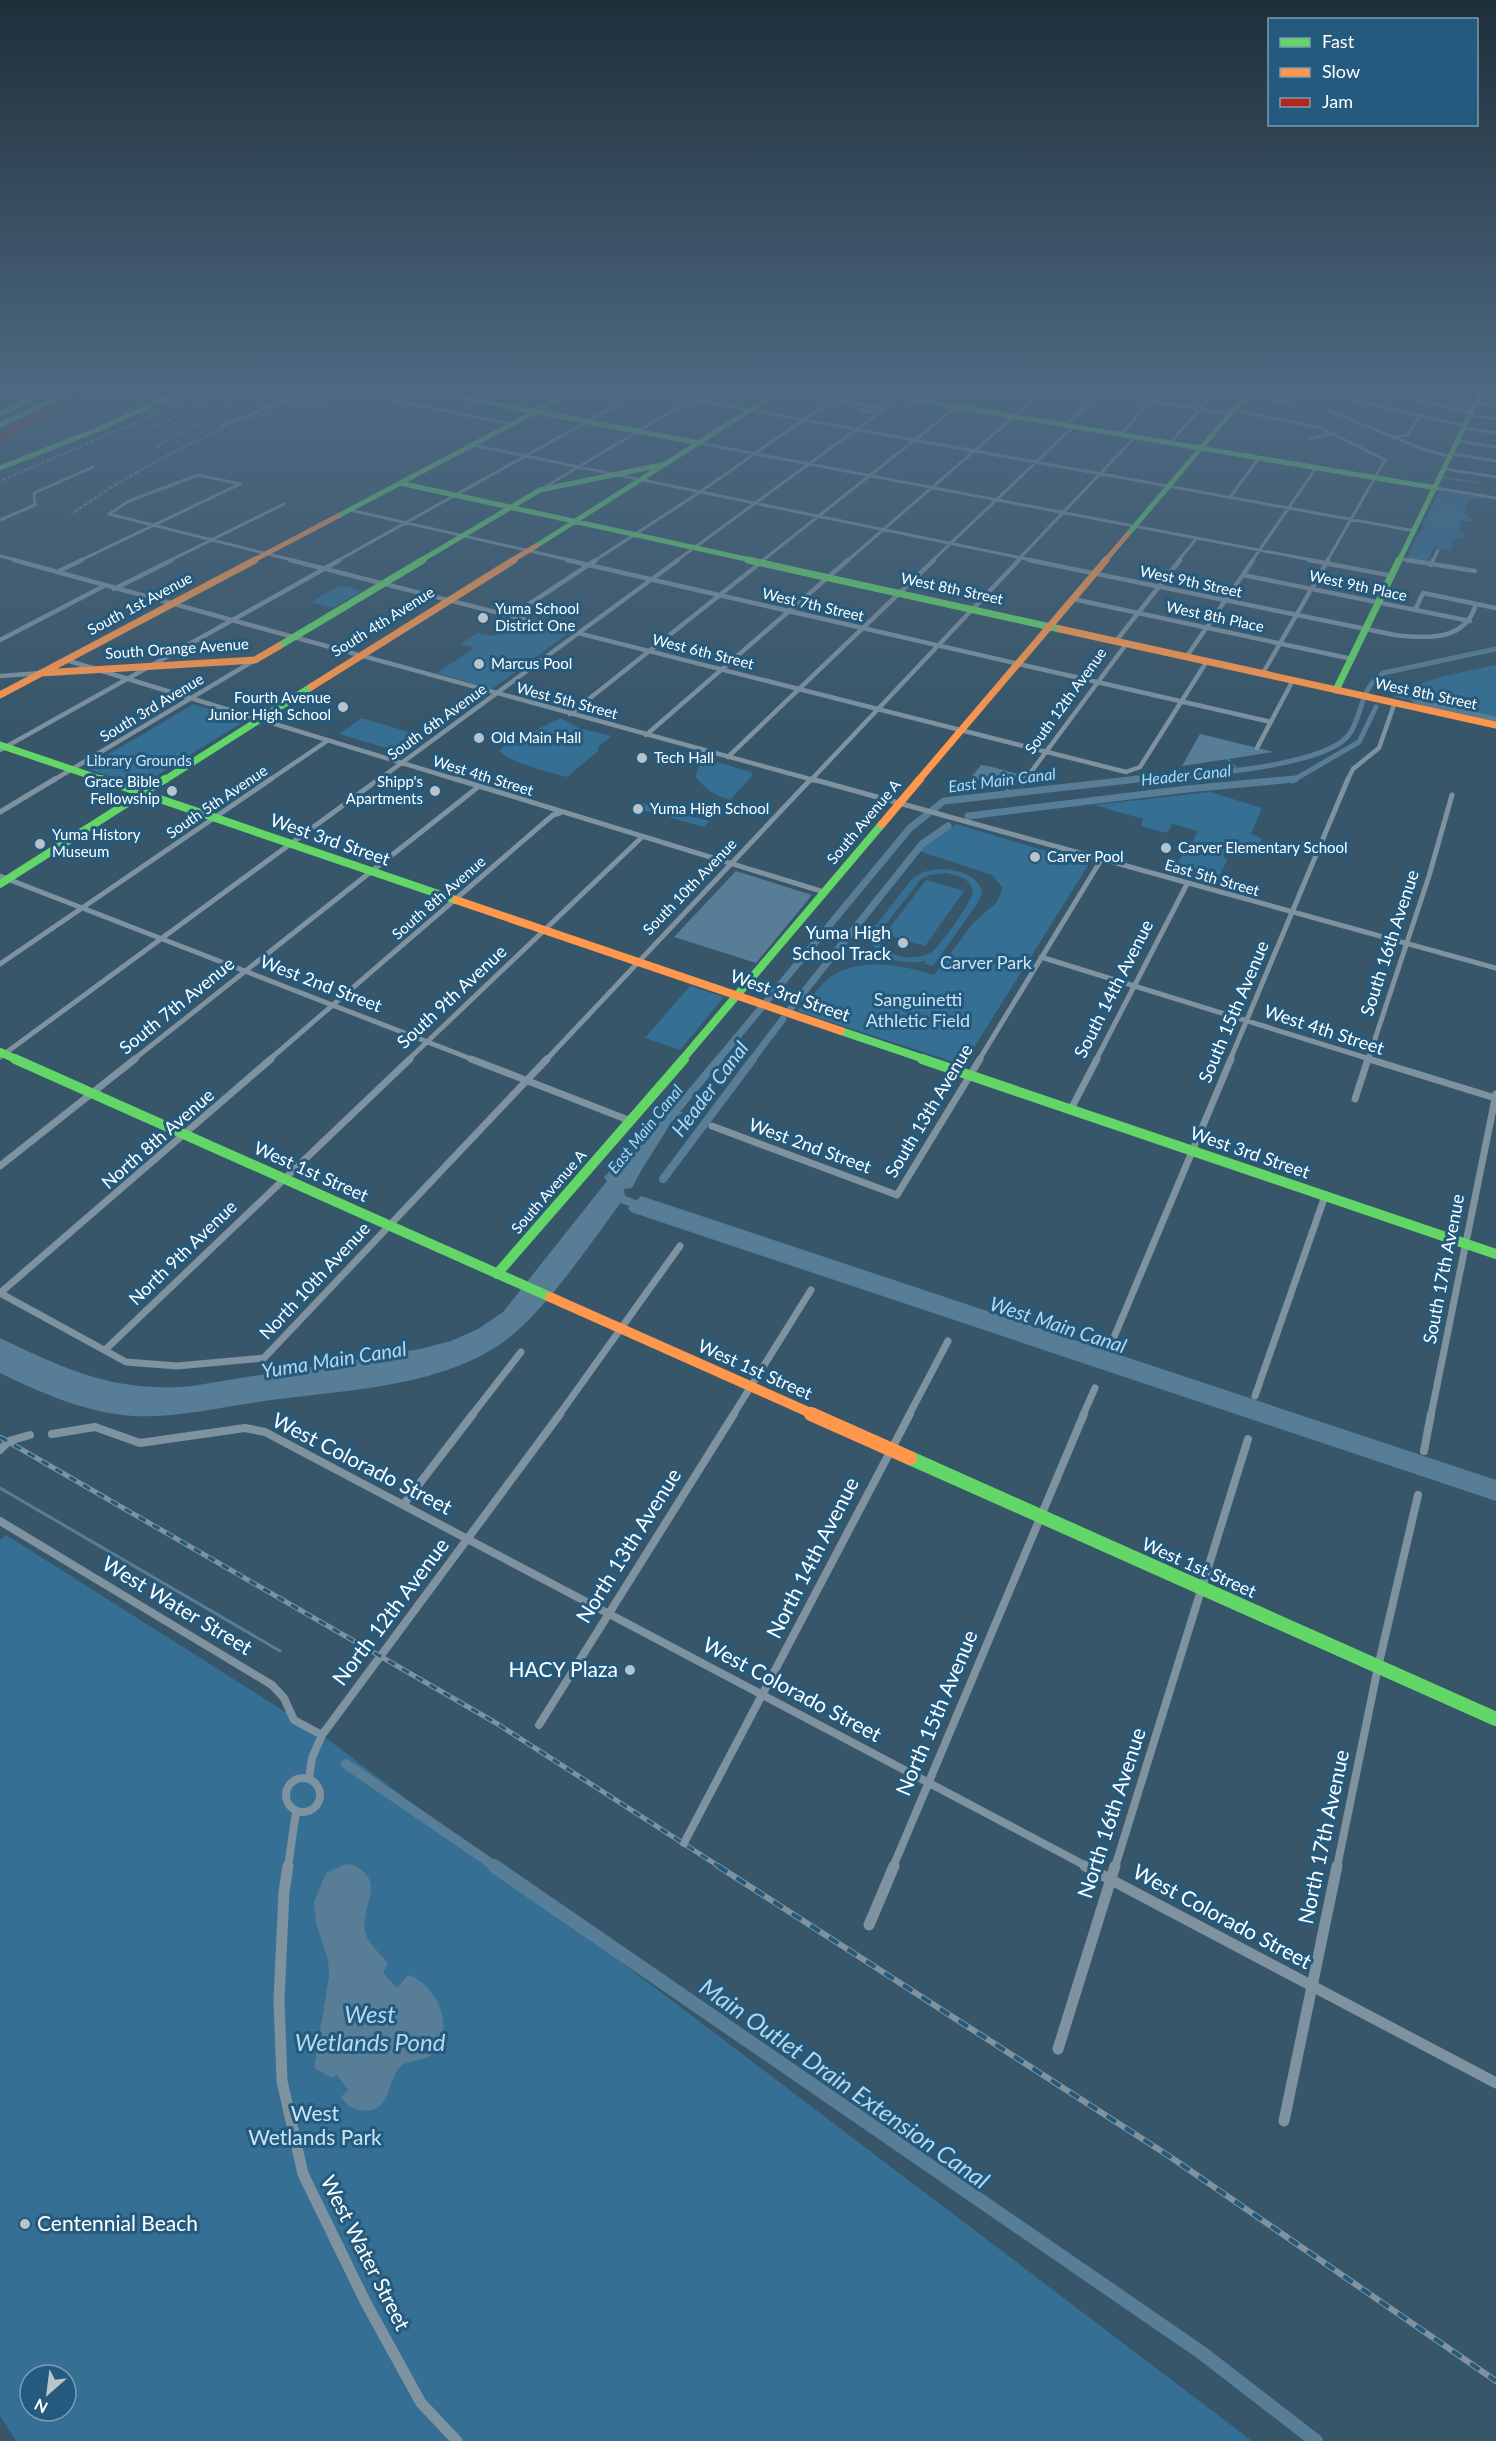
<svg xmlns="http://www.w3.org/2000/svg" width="1496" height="2441" font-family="Lato,sans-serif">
<rect width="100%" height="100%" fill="#385669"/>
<path fill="#356f93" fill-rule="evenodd" d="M1440 491 1485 498 1468 500 1465 508 1468 510 1461 511 1474 521 1459 522 1462 526 1457 530 1467 536 1451 540 1454 545 1450 547 1452 551 1434 547 1427 563 1407 559 1418 534 1425 528 1422 525Z
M340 585 362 591 333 608 311 602Z
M515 621 567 634 492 689 437 673 474 648 460 644 477 633 493 636Z
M1496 665V719L1394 697C1427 678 1459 672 1496 665Z
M194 704 245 721 140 786 85 768Z
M362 718 419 735 396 751 339 734Z
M560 718 579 728 612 736 598 747V751L567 777C550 772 510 763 499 751L511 738H521Z
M703 758 751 772 753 775 730 800C714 795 705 789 695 776Z
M1210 792 1262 808 1251 834 1262 839 1255 856 1227 850 1223 857 1228 859 1219 876 1213 875 1210 880 1177 871 1178 862 1182 855 1186 854 1198 831 1172 824 1167 833 1141 826 1143 819 1094 805Z
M642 803 709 821 704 827 636 808Z
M956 824 1089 864 963 1065 797 1011C805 1003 812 996 819 988 847 954 899 964 934 975L974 922 997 902 1003 888 992 875 919 851 924 844Z
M939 869C955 869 979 874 982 893L979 901 933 966 925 964 926 961C907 965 880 961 871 942L873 929 911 880 923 872ZM947 873C959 876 971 879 973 892 970 904 940 947 930 953 913 962 877 957 879 933L921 879 930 875Z
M926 880 964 891 925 946 885 934Z
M690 986 724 997 680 1050 645 1038Z
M6 1535 322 1735 1252 2441H16L0 2416V1540ZM30 2375H66V2411H30Z"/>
<path fill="#577e96" d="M1200 734 1274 752 1182 766Z
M981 765 988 766 1040 780 964 786Z
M736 871 812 895 756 963 674 937Z
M670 1108 683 1113 673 1118C662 1140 644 1163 632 1188L624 1189 625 1197C590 1243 543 1317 496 1347 433 1388 336 1391 264 1401 221 1407 176 1418 133 1416 87 1413 41 1393 0 1373V1338C67 1370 115 1393 192 1386L420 1349 451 1341 478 1329 503 1312 607 1181 604 1177 657 1124 670 1117Z
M641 1196 1496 1480V1501L631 1212 628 1208Z
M351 1864C389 1880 360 1906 365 1932 368 1944 381 1954 388 1963L383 1973 397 1988 408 1975C437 1984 457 2029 432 2054 423 2063 408 2058 399 2068 387 2082 391 2116 359 2110 351 2108 346 2105 341 2097L348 2090 337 2075 332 2078 314 2068 329 1977 328 1960 316 1923 314 1902 326 1873 343 1865Z"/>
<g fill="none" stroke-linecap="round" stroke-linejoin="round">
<path stroke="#577e96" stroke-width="1.5" d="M1442 477 1477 483
M1228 759 1237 769
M1003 783 1009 792"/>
<path stroke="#577e96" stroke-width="3" d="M0 1488 280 1651"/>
<path stroke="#577e96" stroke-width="5" d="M1415 701 1496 719
M1123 781C1172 776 1317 771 1348 736 1359 723 1360 700 1370 686 1373 681 1379 677 1383 673L1496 649
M1292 781 1359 742 1376 707"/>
<path stroke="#577e96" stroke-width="7" d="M968 816 1187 789 1295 779
M791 1008 922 844 948 826
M718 1060 910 828 944 801 1138 779
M752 1060 783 1019"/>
<path stroke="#577e96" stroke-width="8" d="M669 1119 719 1059
M663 1179 753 1059
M613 1196 641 1206"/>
<path stroke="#577e96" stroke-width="10" d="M346 1764 496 1867"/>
<path stroke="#577e96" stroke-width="14" d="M494 1866 1202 2353 1316 2441"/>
<path stroke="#7e92a0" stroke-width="3" d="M628 388 1415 531
M1067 388 1230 414
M1208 388 1294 404
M1284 388 1338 397 1466 426
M1366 388 1471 413
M1422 388 1471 403 1496 406
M1474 388 1496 393
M440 394 451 388
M385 399 511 424
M833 399 885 409
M487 403 515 388
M866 405 861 410 879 413
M1234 410 1321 428 1385 460 1327 561
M1327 410 1420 448 1451 457
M1470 415 1496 419
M222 425 320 388
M1066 425 1105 388
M1465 428 1496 433
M1120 435 1163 388
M1395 437 1408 435 1419 417
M1309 439 1335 433
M1459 441 1496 447
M699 443 1317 561
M1170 443 1218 389
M472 445 1036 561
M1453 454 1496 461
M1445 469 1496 477
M1436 488 1496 498
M540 490 710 388
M1230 497 1259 458
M350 510 574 561
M109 514 296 561
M109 514 129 501 198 475 240 484
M0 520 35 505 34 493 93 467
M0 556 20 561
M1401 559 1416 561
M79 561 240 484
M169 561 284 504
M337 561 642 391
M594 561 700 492 849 388
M676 561 913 388
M762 561 980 388
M847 561 1047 388
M932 561 1073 427
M1017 561 1135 437
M1178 561 1196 539
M1252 561 1316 468
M1433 561 1438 550"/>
<path stroke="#7e92a0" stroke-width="4.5" d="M14 560 817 781
M290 560 1126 772 1140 767 1207 661
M567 560 1271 722
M1029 560 1395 635C1428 638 1465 642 1476 604
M1309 560 1393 576
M1407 560 1475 571
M1431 565 1433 560
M57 572 82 560
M1243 575 1470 621
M114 589 172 560
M1073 599 1352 659
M1415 610 1423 593 1496 608
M511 616 596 560
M0 640 104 586
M1116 641 1180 560
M1187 656 1253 560
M66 660 461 781
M1263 673 1328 560
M0 676 41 673
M570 714 764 560
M646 735 848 560
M1257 748 1293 680
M0 750 340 560
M728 757 934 560
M1028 776 1127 643
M52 781 255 660
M268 781 327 741
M377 781 678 560
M810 781 1019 560
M1347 781 1353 769 1379 748 1395 702"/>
<path stroke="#7e92a0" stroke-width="5" d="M456 779 824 892
M812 779 1496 968
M0 812 55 779
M0 876 474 1060
M1041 957 1373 1060
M0 964 271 779
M0 1057 379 779
M133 1060 478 787
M269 1060 553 815 560 813
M408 1060 642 837
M546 1060 811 779
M979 1060 1101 860
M1096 1060 1187 884
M1230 1060 1348 779
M1368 1060 1429 876 1452 795"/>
<path stroke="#7e92a0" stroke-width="7" d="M471 1059 631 1121
M1369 1059 1495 1098
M1355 1099 1368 1059
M1071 1109 1097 1059
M712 1126 897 1195 980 1059
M0 1166 135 1059
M0 1293 126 1362 177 1366 264 1358 547 1059
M0 1293 271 1059
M1112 1342 1231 1059
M105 1350 410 1059
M1255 1396 1325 1196
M472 1415 521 1352
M559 1415 680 1246
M733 1415 811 1290
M909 1415 948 1341
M1083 1415 1095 1388
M1431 1415 1496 1094"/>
<path stroke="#7e92a0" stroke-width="8" d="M52 1434 95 1427 140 1443 245 1428 265 1432 1088 1867
M0 1450 9 1441 30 1435
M1424 1451 1431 1414
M403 1505 473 1414
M0 1521 272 1685 284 1698 294 1720 322 1735
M539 1725 734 1414
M309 1778 312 1758 322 1735 560 1414
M286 1795a17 17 0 1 1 34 0a17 17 0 1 1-34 0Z
M684 1843 910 1414
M288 1867 296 1812
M893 1867 1084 1414
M1115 1867 1248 1439
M1337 1867 1378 1667 1418 1495"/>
<path stroke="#7e92a0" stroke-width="11" d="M288 1866 284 1892 279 2000 282 2081 303 2174 366 2303 421 2403 457 2441
M1085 1866 1496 2083
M869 1925 894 1866
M1058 2049 1115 1866
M1284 2121 1337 1866"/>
<path stroke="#63d668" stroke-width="5" d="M412 388 699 443
M846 388 1436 488
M0 414 56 388
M0 425 80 388
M0 468 99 429 188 388
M400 483 755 561
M338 516 580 388
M1128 534 1252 388
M536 546 785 388
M420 561 540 490 666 464
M1399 561 1483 388"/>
<path stroke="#63d668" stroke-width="7" d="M748 560 1060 629
M279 646 423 560
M1336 690 1399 560
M0 745 106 781
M163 781 311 687"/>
<path stroke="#63d668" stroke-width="8" d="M101 779 456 900
M0 884 165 779
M841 1031 927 1060
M0 1052 18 1060
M682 1060 882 824"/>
<path stroke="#63d668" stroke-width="10" d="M15 1059 550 1297
M922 1059 1496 1254
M497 1274 684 1059"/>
<path stroke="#63d668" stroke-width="14" d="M910 1458 1496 1719"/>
<path stroke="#ff974d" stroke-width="5" d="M252 561 338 516
M511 561 536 546
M1105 561 1128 534"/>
<path stroke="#ff974d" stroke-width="7" d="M1060 629 1496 725
M41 673 255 660 279 646
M311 687 514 560
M0 695 255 560
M918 781 1106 560"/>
<path stroke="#ff974d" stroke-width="8" d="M882 824 920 779
M456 900 841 1031"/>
<path stroke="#ff974d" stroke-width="10" d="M550 1297 815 1415"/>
<path stroke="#ff974d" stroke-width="14" d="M811 1414 910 1458"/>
<path stroke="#b3261e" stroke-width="5" d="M0 437 96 388"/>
<defs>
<path id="rail-far2" d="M245 420 285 409 408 388
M155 426 241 388
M154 449 256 388
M0 481 216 388
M72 514C126 474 183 447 243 418L256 408 270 388"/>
<path id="rail-far1" d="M0 1437 496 1723 720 1867"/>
<path id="rail" d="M718 1866 1169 2156 1496 2381"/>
</defs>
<use href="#rail-far2" stroke="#7f92a0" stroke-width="2"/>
<use href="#rail-far1" stroke="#7f92a0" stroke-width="5"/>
<use href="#rail" stroke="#7f92a0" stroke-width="6"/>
<use href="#rail-far2" stroke="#235a7e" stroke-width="1.5" stroke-dasharray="3" stroke-linecap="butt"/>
<use href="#rail-far1" stroke="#235a7e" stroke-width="3" stroke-dasharray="8" stroke-linecap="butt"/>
<use href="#rail" stroke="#235a7e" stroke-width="4" stroke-dasharray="11" stroke-linecap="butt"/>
</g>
<linearGradient id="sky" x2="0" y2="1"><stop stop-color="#1f2f3a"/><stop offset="0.53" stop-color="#4d6881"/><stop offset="1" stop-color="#4d6881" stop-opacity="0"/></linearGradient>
<rect width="1496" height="730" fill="url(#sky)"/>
<g fill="#b9c4ca" stroke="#235a7e" stroke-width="2">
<circle cx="483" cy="618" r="6"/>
<circle cx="479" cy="664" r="6"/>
<circle cx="343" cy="707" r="6"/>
<circle cx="479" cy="738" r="6"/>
<circle cx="642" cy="758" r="6"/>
<circle cx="172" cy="791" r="6"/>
<circle cx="435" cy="791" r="6"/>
<circle cx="638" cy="809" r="6"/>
<circle cx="40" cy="844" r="6"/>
<circle cx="1166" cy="848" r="6"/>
<circle cx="1035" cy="857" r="6"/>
<circle cx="903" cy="943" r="6"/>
<circle cx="630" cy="1670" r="6"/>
<circle cx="25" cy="2224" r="6"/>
</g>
<g text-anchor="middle" stroke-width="6" stroke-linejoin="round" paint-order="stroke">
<g font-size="15" fill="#fff" stroke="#235a7e">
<text transform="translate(1191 582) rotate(12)" y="5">West 9th Street</text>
<text transform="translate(1358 586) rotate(12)" y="5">West 9th Place</text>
<text transform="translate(952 589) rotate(12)" y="5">West 8th Street</text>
<text transform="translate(140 604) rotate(-28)" y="5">South 1st Avenue</text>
<text transform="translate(813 605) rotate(13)" y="5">West 7th Street</text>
<text transform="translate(1215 617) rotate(12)" y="5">West 8th Place</text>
<text transform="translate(383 622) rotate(-32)" y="5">South 4th Avenue</text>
<text transform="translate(177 649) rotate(-4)" y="5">South Orange Avenue</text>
<text transform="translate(703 652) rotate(14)" y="5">West 6th Street</text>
<text transform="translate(1426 694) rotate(12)" y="5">West 8th Street</text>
<text transform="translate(567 701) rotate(15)" y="5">West 5th Street</text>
<text transform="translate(1066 701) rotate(-54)" y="5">South 12th Avenue</text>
<text transform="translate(152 708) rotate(-31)" y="5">South 3rd Avenue</text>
<text transform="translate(437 722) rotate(-36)" y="5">South 6th Avenue</text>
<text transform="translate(483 776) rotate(17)" y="5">West 4th Street</text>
<text transform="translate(217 802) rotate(-34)" y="5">South 5th Avenue</text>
<text transform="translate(864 822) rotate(-50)" y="5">South Avenue A</text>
<text transform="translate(1212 878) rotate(16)" y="5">East 5th Street</text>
<text transform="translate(690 887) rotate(-46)" y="5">South 10th Avenue</text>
<text transform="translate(439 898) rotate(-41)" y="5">South 8th Avenue</text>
<text transform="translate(549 1192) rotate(-49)" y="5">South Avenue A</text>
</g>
<g font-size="15" fill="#fff" stroke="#235a7e" text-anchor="start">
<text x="495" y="614">Yuma School<tspan x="495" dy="17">District One</tspan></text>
<text x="491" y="669">Marcus Pool</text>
<text x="331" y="703" text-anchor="end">Fourth Avenue<tspan x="331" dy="17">Junior High School</tspan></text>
<text x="491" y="743">Old Main Hall</text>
<text x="654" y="763">Tech Hall</text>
<text x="160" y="787" text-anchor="end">Grace Bible<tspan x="160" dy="17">Fellowship</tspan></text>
<text x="423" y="787" text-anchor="end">Shipp's<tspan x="423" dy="17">Apartments</tspan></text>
<text x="650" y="814">Yuma High School</text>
<text x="52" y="840">Yuma History<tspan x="52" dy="17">Museum</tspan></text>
<text x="1178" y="853">Carver Elementary School</text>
<text x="1047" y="862">Carver Pool</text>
</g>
<g font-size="15" fill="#cce5f5" stroke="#235a7e">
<text x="139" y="766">Library Grounds</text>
</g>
<g font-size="16" font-style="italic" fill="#b4d8ee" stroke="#235a7e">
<text transform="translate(1186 775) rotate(-6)" y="6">Header Canal</text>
<text transform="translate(1002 780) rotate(-7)" y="6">East Main Canal</text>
<text transform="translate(645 1129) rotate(-51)" y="6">East Main Canal</text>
</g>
<g font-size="18" fill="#fff" stroke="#235a7e">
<text transform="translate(330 840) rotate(19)" y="6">West 3rd Street</text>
<text transform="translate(1390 943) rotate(-72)" y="6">South 16th Avenue</text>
<text transform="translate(321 984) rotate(21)" y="6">West 2nd Street</text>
<text transform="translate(1114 989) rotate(-63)" y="6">South 14th Avenue</text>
<text transform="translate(790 996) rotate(19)" y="6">West 3rd Street</text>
<text transform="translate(452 997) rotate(-43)" y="6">South 9th Avenue</text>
<text transform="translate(177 1006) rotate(-39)" y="6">South 7th Avenue</text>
<text transform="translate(1234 1012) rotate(-67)" y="6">South 15th Avenue</text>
<text transform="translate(1324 1030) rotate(18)" y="6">West 4th Street</text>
<text transform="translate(929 1111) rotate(-59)" y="6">South 13th Avenue</text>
<text transform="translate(158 1139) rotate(-41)" y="6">North 8th Avenue</text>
<text transform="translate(810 1146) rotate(20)" y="6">West 2nd Street</text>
<text transform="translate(1250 1153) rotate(19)" y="6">West 3rd Street</text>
<text transform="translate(311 1172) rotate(24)" y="6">West 1st Street</text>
<text transform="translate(183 1253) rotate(-44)" y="6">North 9th Avenue</text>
<text transform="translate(1444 1269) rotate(-79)" y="6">South 17th Avenue</text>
<text transform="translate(315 1281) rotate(-47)" y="6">North 10th Avenue</text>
<text transform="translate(755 1370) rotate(24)" y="6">West 1st Street</text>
<text transform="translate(1199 1568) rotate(24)" y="6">West 1st Street</text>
</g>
<g font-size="18" fill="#fff" stroke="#235a7e" text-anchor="end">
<text x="891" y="939">Yuma High<tspan x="891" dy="21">School Track</tspan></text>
</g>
<g font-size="18" fill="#cce5f5" stroke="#235a7e">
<text x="986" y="969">Carver Park</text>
<text x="918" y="1006">Sanguinetti<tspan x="918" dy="21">Athletic Field</tspan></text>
</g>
<g font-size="20" font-style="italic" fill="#b4d8ee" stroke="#235a7e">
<text transform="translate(710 1089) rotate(-53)" y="7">Header Canal</text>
<text transform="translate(1058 1325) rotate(18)" y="7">West Main Canal</text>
<text transform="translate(334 1360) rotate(-9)" y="7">Yuma Main Canal</text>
</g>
<g font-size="21" fill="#fff" stroke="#235a7e">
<text transform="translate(362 1464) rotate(27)" y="7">West Colorado Street</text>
<text transform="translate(629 1546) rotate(-58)" y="7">North 13th Avenue</text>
<text transform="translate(813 1558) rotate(-63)" y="7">North 14th Avenue</text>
<text transform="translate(177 1606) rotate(31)" y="7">West Water Street</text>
<text transform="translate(391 1612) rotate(-53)" y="7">North 12th Avenue</text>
<text transform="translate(792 1690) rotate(28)" y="7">West Colorado Street</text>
<text transform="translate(937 1713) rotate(-67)" y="7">North 15th Avenue</text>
<text transform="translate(1112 1813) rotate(-72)" y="7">North 16th Avenue</text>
<text transform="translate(1324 1837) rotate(-78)" y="7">North 17th Avenue</text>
<text transform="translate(1222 1917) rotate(28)" y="7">West Colorado Street</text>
<text transform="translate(365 2253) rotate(63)" y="7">West Water Street</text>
</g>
<g font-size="21" fill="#fff" stroke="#235a7e" text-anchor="end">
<text x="618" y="1677">HACY Plaza</text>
<text x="37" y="2231" text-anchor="start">Centennial Beach</text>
</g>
<g font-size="21" fill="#cce5f5" stroke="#235a7e">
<text x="315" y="2121">West<tspan x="315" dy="24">Wetlands Park</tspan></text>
</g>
<g font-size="24" font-style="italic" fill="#b4d8ee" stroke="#235a7e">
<text x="370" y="2023">West<tspan x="370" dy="28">Wetlands Pond</tspan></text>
<text transform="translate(844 2084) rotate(35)" y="8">Main Outlet Drain Extension Canal</text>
</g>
</g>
<rect x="1268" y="18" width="210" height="108" fill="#235a7e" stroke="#7b9cb2" stroke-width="1.5"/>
<rect x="1280" y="38" width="30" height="9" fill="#63d668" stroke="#7b9cb2" stroke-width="1.5"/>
<text x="1322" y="48" font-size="18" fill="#ffffff">Fast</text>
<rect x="1280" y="68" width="30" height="9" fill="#ff974d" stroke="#7b9cb2" stroke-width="1.5"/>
<text x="1322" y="78" font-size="18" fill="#ffffff">Slow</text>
<rect x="1280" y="98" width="30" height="9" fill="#b3261e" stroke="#7b9cb2" stroke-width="1.5"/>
<text x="1322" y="108" font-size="18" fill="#ffffff">Jam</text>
<g transform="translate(48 2393) rotate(208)"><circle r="28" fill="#235a7e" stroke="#7b9cb2" stroke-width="1.5"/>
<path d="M0-4.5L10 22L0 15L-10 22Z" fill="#b9c4ca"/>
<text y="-9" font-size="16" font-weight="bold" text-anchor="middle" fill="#ffffff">N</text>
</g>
</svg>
